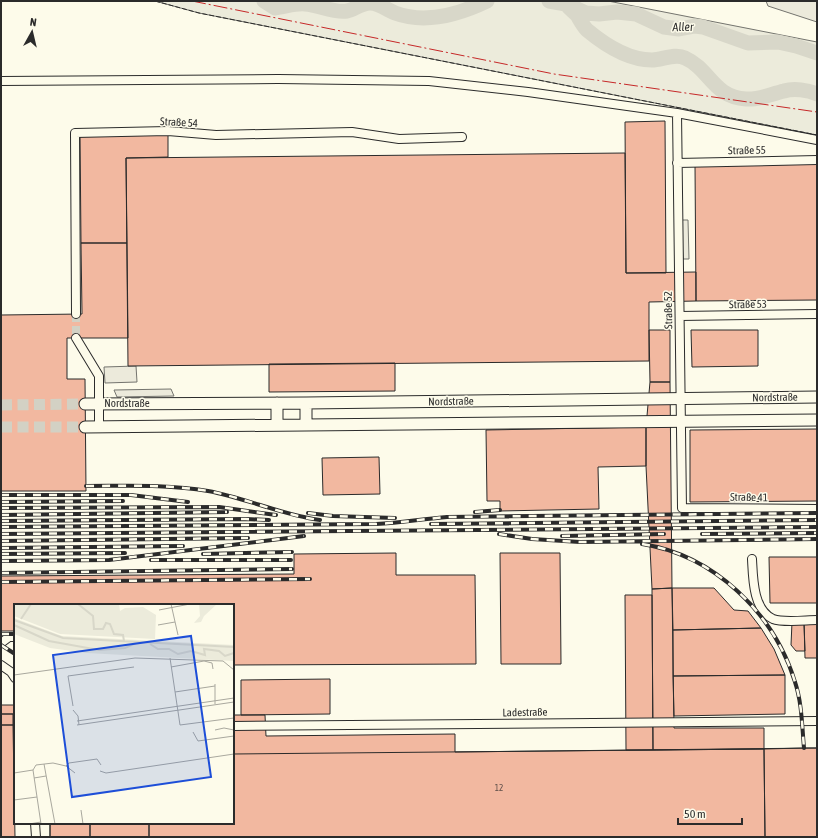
<svg xmlns="http://www.w3.org/2000/svg" width="818" height="838" font-family="'Asap Condensed',sans-serif">
<rect width="100%" height="100%" fill="#fdfbea"/>
<path fill="#ecebdb" stroke="#74746e" d="M155 1H608L817 42V135L199 13Z"/>
<path fill="#eceadb" stroke="#74746e" d="M766 1H817V22L768 6Z
M681 220H688L689 259H683Z
M136 366 137 382 105 383 104 367Z
M171 389 174 396 117 397 114 390Z"/>
<g fill="none" stroke-linecap="round" stroke-linejoin="round">
<path stroke="#d8d7c9" stroke-width="15" d="M264 1 275 8C285 7 295 3 305 4 319 5 333 13 347 11 354 10 361 3 370 3 379 3 387 10 395 13 425 24 460 14 487 1
M549 1 566 4 586 13 599 14 617 12 636 14 664 27 679 29 695 26 703 27 748 43 778 42 796 46 817 53
M566 4C569 8 573 11 577 15 580 20 583 26 587 30 605 45 628 60 652 60 662 60 675 53 685 58 710 69 713 97 746 99 759 100 771 94 784 91 794 88 808 90 817 94"/>
</g>
<path fill="#f2b8a0" stroke="#2b2b2b" d="M665 121 666 273H626L625 122Z
M168 135V157L126 158 127 243H81L80 136Z
M625 153 626 273 696 272V301L649 302V361L128 366 126 158Z
M817 164V300L696 301 695 165Z
M81 243H127L128 338H67V379H85L86 491H1V315L82 314Z
M649 330H670V382H650Z
M691 330H758V366L692 367Z
M395 363V391L269 392V364Z
M650 382H670L672 588 652 589 646 466V427Z
M646 427V466L598 467 599 509 500 511V501H487L486 430Z
M817 429V501L690 502V430Z
M379 457 380 494 323 495 322 458Z
M396 553V575H475L476 664 233 665V605H15V631H1V576L294 574V554Z
M500 553H560L561 664H501Z
M769 557H817V603H770Z
M672 588H714L734 610 748 611 761 628 673 630Z
M672 588 674 728H764V749L653 750 652 589Z
M625 595H652L653 750H626Z
M792 622H804L805 651H796L791 645Z
M804 622H817V658H805Z
M761 628 774 649 785 675 673 676V630Z
M785 675V714L674 716 673 676Z
M330 679V714L241 715V680Z
M1 705H15V714H1Z
M1 714H13V725H1Z
M233 715H265L266 736 455 734V752L817 748V837H50V823H233Z
M1 725H13L15 837H1Z
M804 748H817V837H765L764 749Z
M764 749 765 837H149V823H233V754Z
M50 823H90V837H50Z
M90 823H149V837H90Z"/>
<g fill="none" stroke-linecap="round" stroke-linejoin="round">
<path stroke="#d3d1c4" stroke-width="8" stroke-dasharray="8 4" stroke-linecap="butt" d="M76 314V338"/>
<path stroke="#d3d1c4" stroke-width="11" stroke-dasharray="11 5.5" stroke-linecap="butt" d="M1 405 85 404
M1 427H85"/>
<defs>
<path id="street" d="M1 81 278 79 429 81 528 92 677 113 817 140
M677 113 682 508 817 509
M677 163 817 160
M76 314 75 133 168 131 216 135 352 132 399 139 462 137
M680 316 817 314
M76 338 99 376V427
M752 559C753 578 753 610 773 619 783 623 806 620 817 620
M1 643 9 637H15
M1 665 11 672 15 678
M233 726 817 721
M35 823 36 837"/>
<path id="secondary" d="M277 403V425
M306 403V425
M85 404 306 403 817 397
M85 427 817 420"/>
</defs>
<use href="#street" stroke="#2b2b2b" stroke-width="10"/>
<use href="#secondary" stroke="#2b2b2b" stroke-width="13"/>
<use href="#street" stroke="#fdfbea" stroke-width="8"/>
<use href="#secondary" stroke="#fdfbea" stroke-width="11"/>
<defs>
<path id="rail" d="M86 486C127 486 167 484 208 491 246 498 282 515 320 520
M1 495H131L188 502
M1 502 123 501
M1 508 219 507 276 515
M475 512 500 510
M308 513 333 516 395 518
M1 515 227 512
M1 521 246 519 269 520
M431 524 817 520
M1 527 376 524C400 523 423 519 447 517L817 513
M1 534 817 527
M499 534 532 539 580 542 817 539
M702 534 817 533
M562 536 664 534
M1 541 248 538
M642 544C714 555 774 613 795 682 802 703 802 726 804 748
M1 548 183 546
M1 554 125 553
M203 554 292 552
M151 560H291
M1 561 109 560 304 536
M1 573 292 569
M1 582 310 579
M1 634H15
M1 645 15 654"/>
</defs>
<use href="#rail" stroke="#2b2b2b" stroke-width="4"/>
<use href="#rail" stroke="#fdfbea" stroke-width="2.5" stroke-dasharray="8" stroke-linecap="butt"/>
<path stroke="#2b2b2b" stroke-width="1" stroke-dasharray="5 2" stroke-linecap="butt" d="M155 1 199 13 817 135"/>
<path stroke="#c62828" stroke-width="1" stroke-dasharray="14 3 2 3" stroke-linecap="butt" d="M192 1 554 74 817 112"/>
</g>
<g text-anchor="middle" stroke-width="3" stroke-linejoin="round" paint-order="stroke">
<g font-size="9" fill="#5d4e48">
<text x="499" y="791">12</text>
</g>
<g font-size="11" fill="#2b2b2b" stroke="#fdfbea">
<text transform="translate(179 122) rotate(3)" y="4">Straße 54</text>
<text transform="translate(747 150) rotate(-1)" y="4">Straße 55</text>
<text transform="translate(748 304) rotate(-1)" y="4">Straße 53</text>
<text transform="translate(668 310) rotate(-91)" y="4">Straße 52</text>
<text transform="translate(775 397) rotate(-1)" y="4">Nordstraße</text>
<text transform="translate(451 401) rotate(-1)" y="4">Nordstraße</text>
<text x="127" y="407">Nordstraße</text>
<text transform="translate(749 497) rotate(1)" y="4">Straße 41</text>
<text transform="translate(525 712) rotate(-1)" y="4">Ladestraße</text>
</g>
<g font-size="12" font-style="italic" fill="#2b2b2b" stroke="#fdfbea">
<text transform="translate(683 27) rotate(-1)" y="4">Aller</text>
</g>
</g>
<g transform="translate(14 604)">
<rect width="220" height="220" fill="#fdfbea"/>
<path d="M0 0H105L106 7 111 4 129 3 142 11 141 35 46 30 0 12ZM185 0H203L190 12 187 18 180 19 186 12ZM0 14 48 32 220 41V57L73 49 36 44 0 30Z" fill="#ecebdb"/>
<path fill="none" stroke="#d8d7c9" stroke-width="2" d="M64 0 79 12 80 25H89L92 19 96 20 100 30 109 31 110 37M7 15 17 0M0 16 49 34 220 43M0 21 35 37 85 46 111 44 122 39M136 40 144 45H155L164 50 177 47 191 51 190 45 205 47 211 52 220 49"/>
<path fill="none" stroke="#a9a89e" stroke-width="1" d="M157 0 164 31M145 6 176 0M144 21 161 18M156 54 166 121 220 114M157 63 190 57 198 59 199 65M0 71 121 54 209 57 220 66M201 80V100M161 88 201 82M59 102 54 72 120 63M59 106 64 112 65 121M63 117 220 94M63 121 220 98M201 126 210 124 220 126M179 128 184 137 220 132M30 160 41 220M52 162 55 159 83 155 87 161M19 166 27 220M19 166 22 161 39 159 52 162 61 169M86 167 92 169 220 150M0 169 19 166M20 174 32 172M0 196 23 193M67 206 69 220M15 220 27 218"/>
<path fill="#1d4ed8" fill-opacity="0.15" stroke="#1d4ed8" stroke-width="2" d="M177 32 197 173 58 193 39 51Z"/>
<rect width="220" height="220" fill="none" stroke="#2b2b2b" stroke-width="2"/>
</g>
<rect width="818" height="838" fill="none" stroke="#2b2b2b" stroke-width="4"/>
<g transform="translate(32 32) rotate(8)" stroke="#fdfbea" stroke-width="3" paint-order="stroke">
<path d="M0-3L7 15L0 10L-7 15Z" fill="#2b2b2b"/>
<text y="-6" font-size="11" font-weight="bold" text-anchor="middle" fill="#2b2b2b">N</text>
</g>
<path d="M678 818v6h64v-6" fill="none" stroke="#2b2b2b" stroke-width="2"/>
<text x="684" y="818" font-size="12" fill="#2b2b2b" stroke="#fdfbea" stroke-width="3" paint-order="stroke">50 m</text>
</svg>
